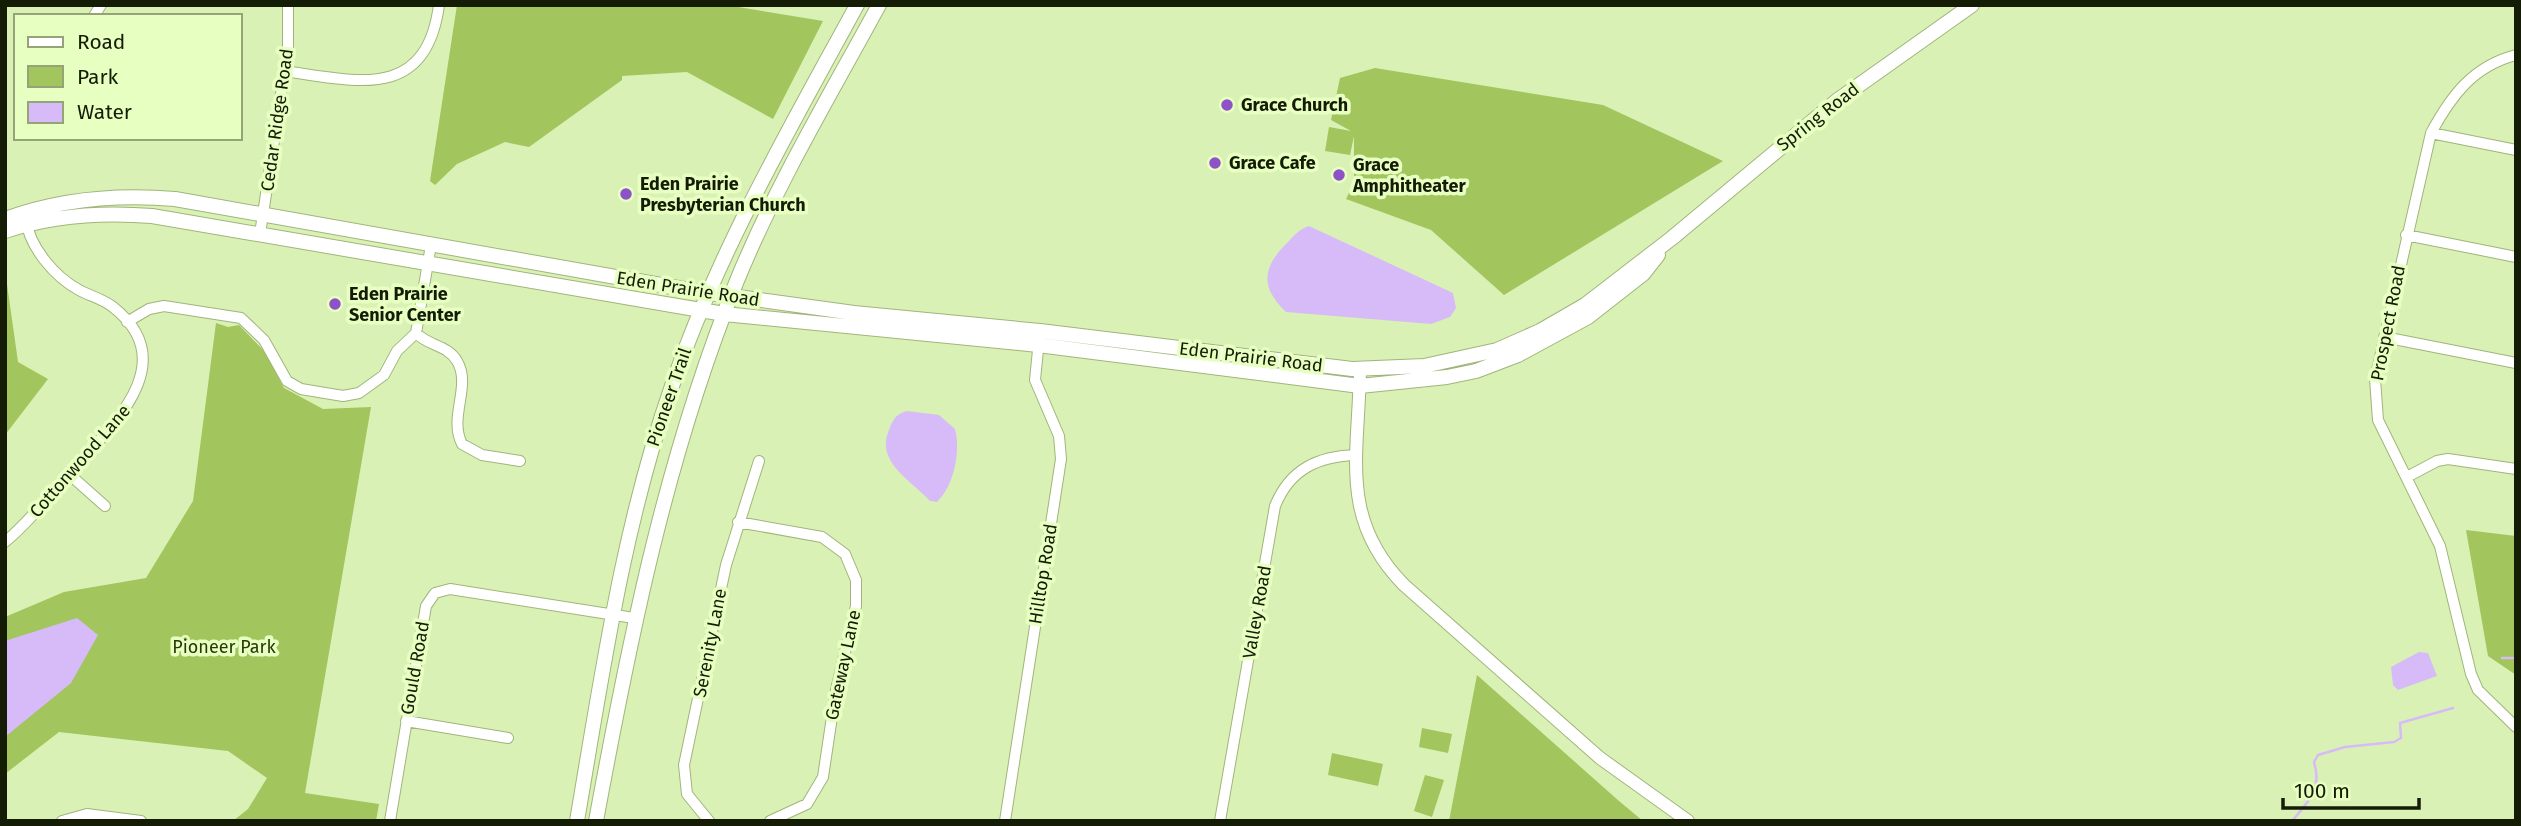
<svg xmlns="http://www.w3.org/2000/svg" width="2521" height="826" font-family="'Fira Sans',sans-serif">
<rect width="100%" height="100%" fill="#daf1b5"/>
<path fill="#a2c55d" d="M457 5H726L823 21 773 119 687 72 622 76V80L529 147 505 142 457 164 435 185 430 181Z
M1375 68 1603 105 1723 161 1504 295 1431 230 1346 199 1354 183V136L1350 155 1325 151 1329 127 1351 131 1331 120 1340 78Z
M5 270 18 362 48 379 5 435Z
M216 323 228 327 239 325 264 351 284 388 323 409 371 407 305 793 379 804 376 821H233L248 809 267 778 228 751 59 732 5 774V617L64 592 146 578 193 501Z
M2466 530 2516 536V675L2488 656Z
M1477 675 1619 801 1643 821H1449Z
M1422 728 1452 734 1448 753 1419 747Z
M1332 753 1383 764 1378 786 1328 775Z
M1425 775 1444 780 1432 817 1414 811Z"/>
<path fill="#d6bbf8" d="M1309 226 1453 293 1456 308 1450 317 1431 324 1286 312C1260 287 1262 268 1287 243 1294 236 1299 229 1309 226Z
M907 411 939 415 955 429C961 450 954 486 937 502L930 501C911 480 875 462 889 430 893 419 896 414 907 411Z
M77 618 98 635 71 683 5 737V641Z
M2419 652 2428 653 2437 676 2398 690 2393 685 2391 667Z"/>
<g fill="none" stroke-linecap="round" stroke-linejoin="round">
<path stroke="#d6bbf8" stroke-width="2.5" d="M2502 658H2516
M2292 821C2310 800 2322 789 2314 762L2318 755 2345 747 2394 742 2401 738 2400 723 2453 708"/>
<defs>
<path id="minor" d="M94 16 101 5
M2516 55C2473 66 2451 96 2431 133L2375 379 2378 420 2440 546 2471 674 2478 690 2516 727
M284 71C356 81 426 102 439 5
M2431 133 2516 150
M260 234 288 47V5
M2406 235 2516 257
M127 322 149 309 164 306 241 318 264 340 287 381 301 389 343 396 359 393 384 375 397 351 416 333 431 245
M416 333C428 346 448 345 457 361 472 386 448 417 462 444L482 455 520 461
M2384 337 2516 363
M69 474 105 506
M2407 477 2437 461 2448 459 2516 469
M738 522 822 537 845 554 856 580V606L836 690 823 777 807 804 770 821
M5 542C30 521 50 495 71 471 111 427 184 363 113 307 103 299 90 296 79 290 55 277 29 247 26 219
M406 721 508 738
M62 821 87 814 141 821
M390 821 426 606 435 593 450 589 634 618
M709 821 687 794 684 765 726 565 759 461
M1005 821 1061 459 1059 436 1035 380 1039 340
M1220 821 1275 506C1290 469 1318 456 1357 455"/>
<path id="tertiary" d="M1360 369C1359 454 1338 518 1404 585L1600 758 1688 821"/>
<path id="secondary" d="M5 219C60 199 117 194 175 199L695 291 854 313 1040 331 1352 369 1424 366 1497 350 1540 331 1585 305 1672 238 1838 100 1972 5
M5 231C53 215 102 212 152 216L724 314 1038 345 1360 386 1447 377 1476 371 1518 355 1588 317 1643 274 1658 255
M577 821C602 675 623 526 672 386 718 252 789 130 857 5
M596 821C630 637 666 457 736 283 775 187 829 97 879 5"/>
</defs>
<use href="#minor" stroke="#a0b57b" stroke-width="12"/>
<use href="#tertiary" stroke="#a0b57b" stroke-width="14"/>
<use href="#secondary" stroke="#a0b57b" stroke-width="16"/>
<use href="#minor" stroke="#fff" stroke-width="10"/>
<use href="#tertiary" stroke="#fff" stroke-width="12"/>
<use href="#secondary" stroke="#fff" stroke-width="14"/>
</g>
<g fill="#8e51c8" stroke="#e8ffc2" stroke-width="2.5">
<circle cx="1227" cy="105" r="7"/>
<circle cx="1215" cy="163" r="7"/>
<circle cx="1339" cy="175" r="7"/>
<circle cx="626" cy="194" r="7"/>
<circle cx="335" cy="304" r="7"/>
</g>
<g text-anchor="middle" stroke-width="7" stroke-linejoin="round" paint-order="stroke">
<g font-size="18" font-weight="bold" fill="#151c06" stroke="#e8ffc2" text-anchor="start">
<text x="1241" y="111">Grace Church</text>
<text x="1229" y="169">Grace Cafe</text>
<text x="1353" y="171">Grace<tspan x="1353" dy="21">Amphitheater</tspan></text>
<text x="640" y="190">Eden Prairie<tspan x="640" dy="21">Presbyterian Church</tspan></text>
<text x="349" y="300">Eden Prairie<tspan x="349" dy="21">Senior Center</tspan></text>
</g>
<g font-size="18" fill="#151c06" stroke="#e8ffc2">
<text transform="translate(1818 117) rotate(-38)" y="6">Spring Road</text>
<text transform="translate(277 120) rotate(-82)" y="6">Cedar Ridge Road</text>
<text transform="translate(688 289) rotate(9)" y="6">Eden Prairie Road</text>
<text transform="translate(2388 323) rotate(-79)" y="6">Prospect Road</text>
<text transform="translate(1251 357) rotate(7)" y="6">Eden Prairie Road</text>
<text transform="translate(669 397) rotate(-71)" y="6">Pioneer Trail</text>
<text transform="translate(80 461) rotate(-49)" y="6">Cottonwood Lane</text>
<text transform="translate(1043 574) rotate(-81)" y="6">Hilltop Road</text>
<text transform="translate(1257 612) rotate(-80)" y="6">Valley Road</text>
<text transform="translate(710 643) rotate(-79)" y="6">Serenity Lane</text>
<text transform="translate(843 665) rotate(-78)" y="6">Gateway Lane</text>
<text transform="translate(415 668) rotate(-80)" y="6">Gould Road</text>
</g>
<g font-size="18" fill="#2a3807" stroke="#e8ffc2">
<text x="224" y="653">Pioneer Park</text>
</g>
</g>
<rect width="2521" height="826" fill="none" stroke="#151c06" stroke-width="14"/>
<rect x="14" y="14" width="228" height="126" fill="#e8ffc2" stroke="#94a477" stroke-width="2"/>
<rect x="28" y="37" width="35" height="10" fill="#ffffff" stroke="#94a477" stroke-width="2"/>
<text x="77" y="49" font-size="21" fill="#151c06">Road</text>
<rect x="28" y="66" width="35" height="21" fill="#a2c55d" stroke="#94a477" stroke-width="2"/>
<text x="77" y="84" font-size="21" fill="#151c06">Park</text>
<rect x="28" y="102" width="35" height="21" fill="#d6bbf8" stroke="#94a477" stroke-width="2"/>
<text x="77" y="119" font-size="21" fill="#151c06">Water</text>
<path d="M2283 798v10h136v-10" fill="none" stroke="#151c06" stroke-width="3.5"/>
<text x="2294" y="798" font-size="21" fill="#151c06" stroke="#e8ffc2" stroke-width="5" paint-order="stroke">100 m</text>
</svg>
